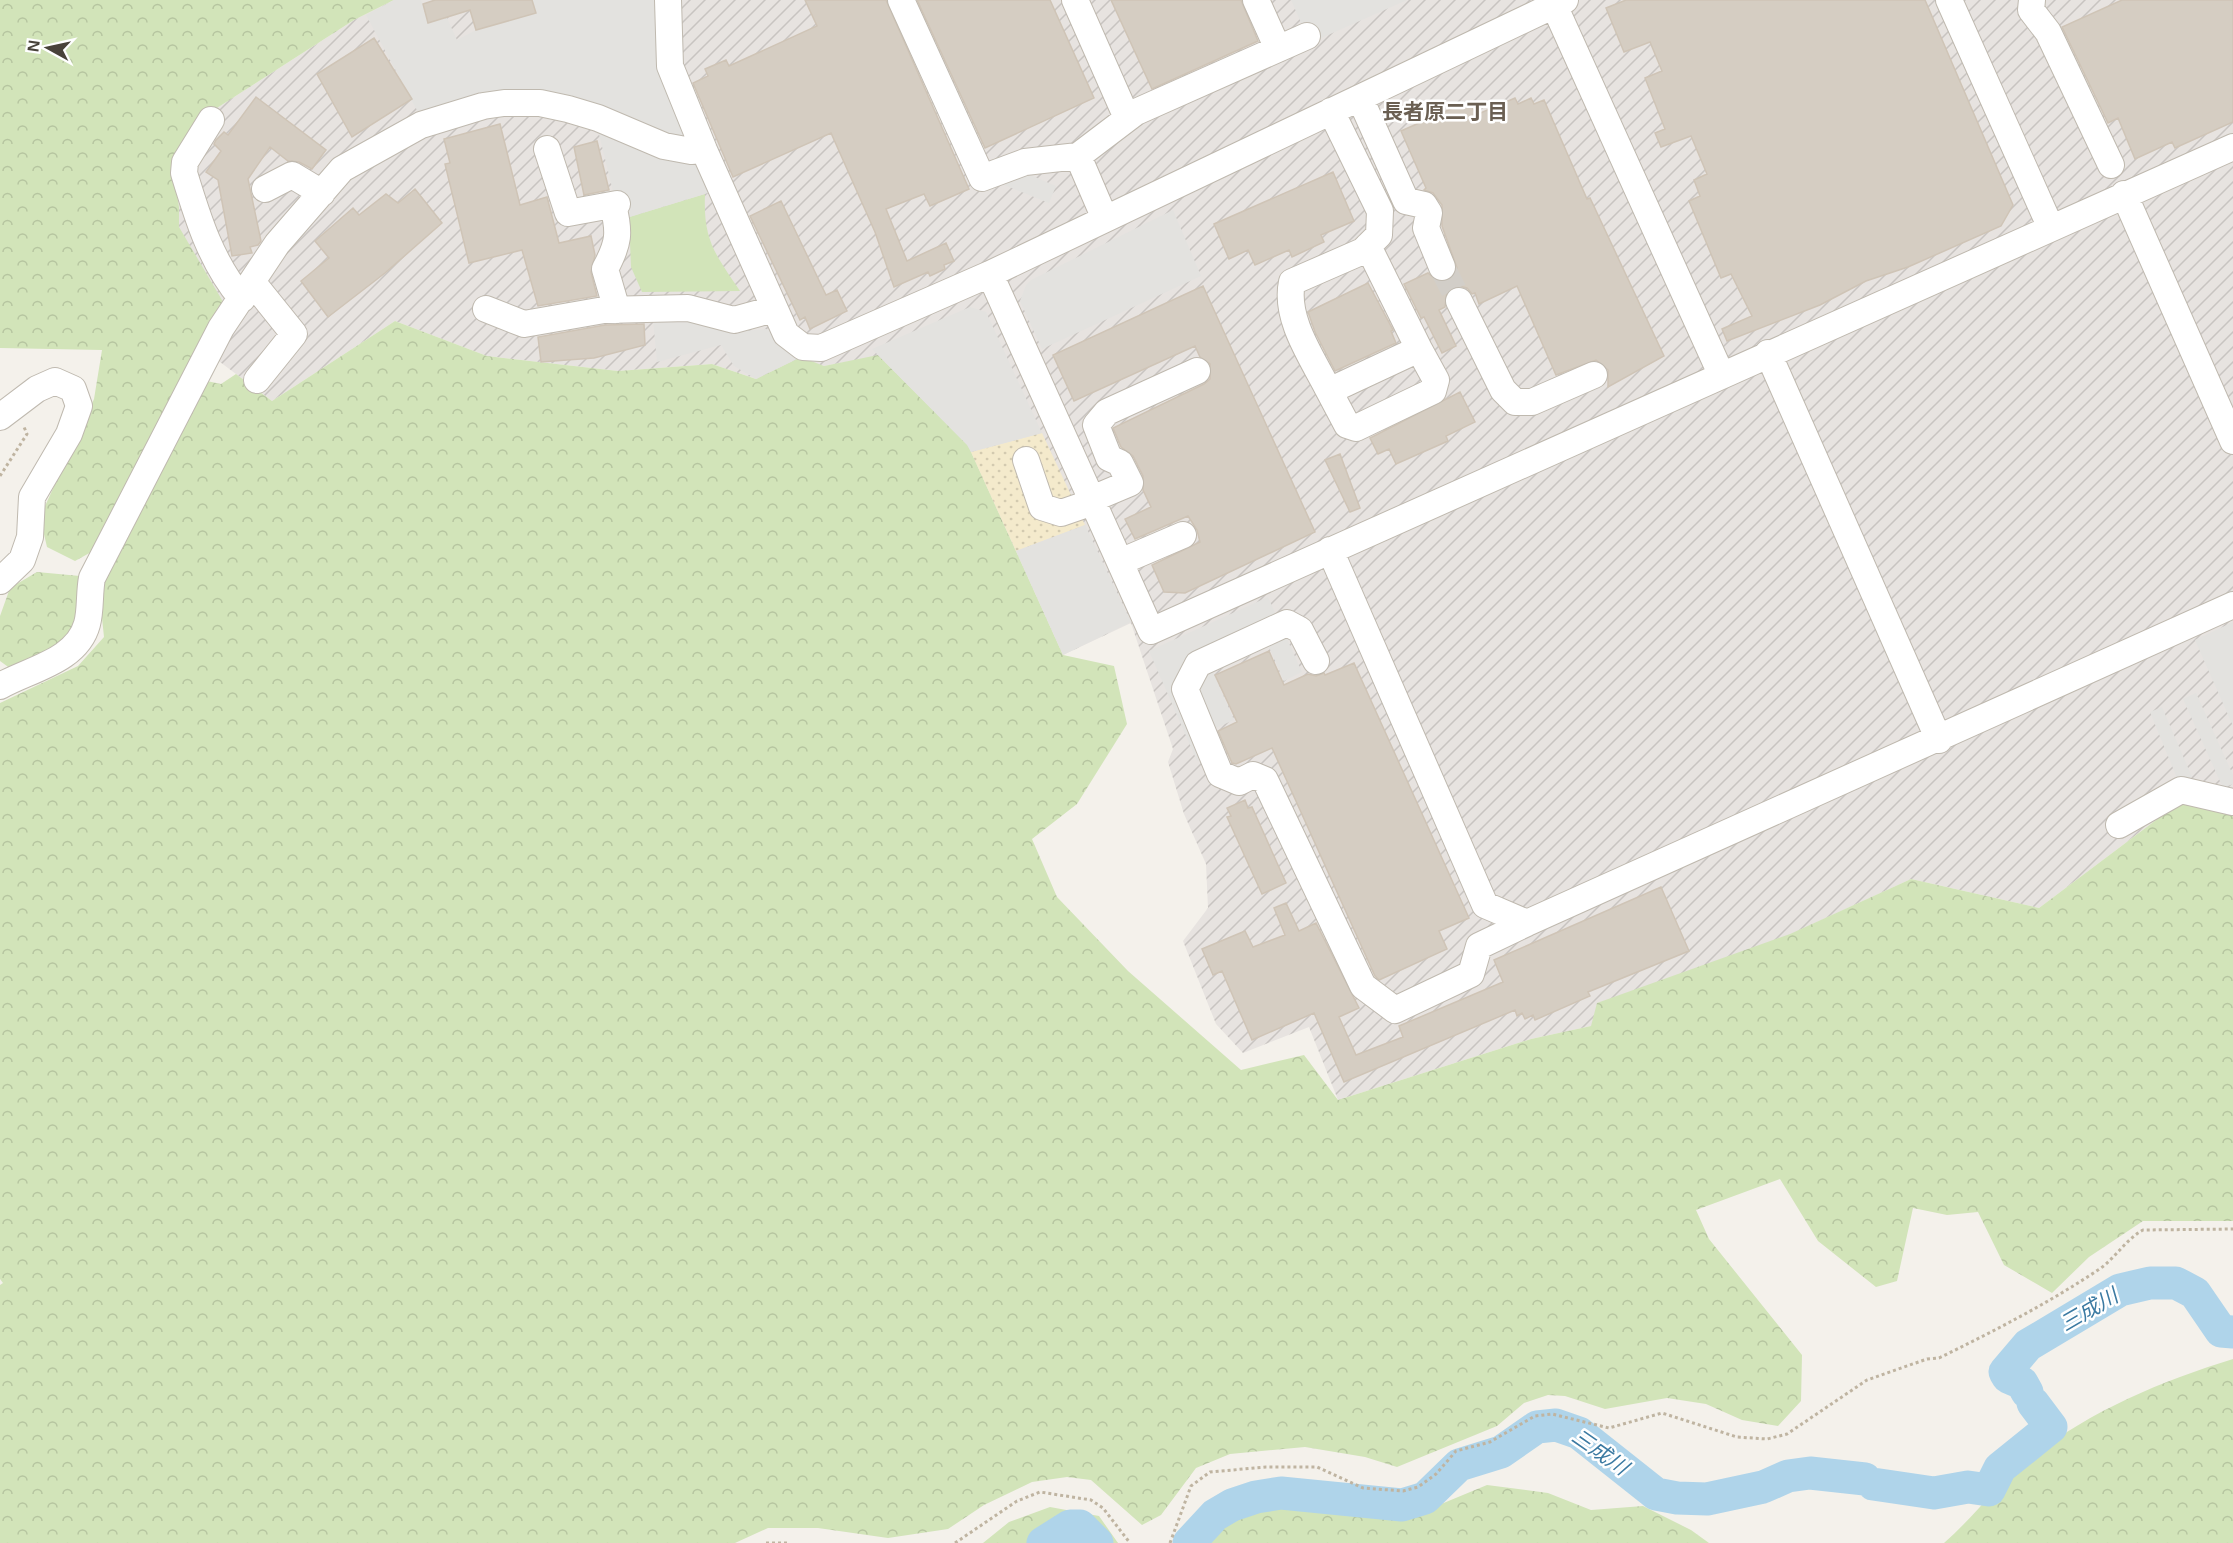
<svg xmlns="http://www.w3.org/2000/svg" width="2233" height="1543" font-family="Helvetica,'Noto Sans JP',sans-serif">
<defs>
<pattern id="industrial-furrows" width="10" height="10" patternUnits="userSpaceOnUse" patternTransform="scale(1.5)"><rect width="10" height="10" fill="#e7e3e0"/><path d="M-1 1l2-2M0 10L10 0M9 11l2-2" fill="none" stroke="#c8c4c1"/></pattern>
<pattern id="forest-crowns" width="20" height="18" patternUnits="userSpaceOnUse" patternTransform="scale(1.5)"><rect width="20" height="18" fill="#d2e4b9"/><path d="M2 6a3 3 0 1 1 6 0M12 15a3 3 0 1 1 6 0" fill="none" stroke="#b6c5a0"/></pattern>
<pattern id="sand-dots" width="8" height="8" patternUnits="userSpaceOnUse" patternTransform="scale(1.5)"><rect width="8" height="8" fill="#f4eacc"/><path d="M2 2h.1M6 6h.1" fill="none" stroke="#d3cab0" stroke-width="1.8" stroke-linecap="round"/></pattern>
</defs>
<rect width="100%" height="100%" fill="#f4f1eb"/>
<path fill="url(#industrial-furrows)" d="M394 0H2233V811L2180 802 2039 908 1911 879 1591 1026 1531 1039 1338 1100 1309 1027 1243 1053 1216 1024 1183 941 1208 908 1206 864 1184 814 1168 762 1173 749 1131 623 1063 655 968 445 879 356 824 366 810 362 756 379 712 364 618 371 487 356 395 321 272 401 200 347 225 305 178 227 179 207 172 163 206 115 354 20Z"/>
<path fill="#d2e4b9" d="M705 194C703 240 715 254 740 291L642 292 631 267 629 217Z"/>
<path fill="url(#forest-crowns)" d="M0 0H394L354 20 206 115 172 163 179 207V227L225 305 104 545 75 561 47 547 40 517 94 399 102 350 0 348Z
M395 321 487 356 618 371 712 364 756 379 801 357 824 366 878 355 968 445 1063 655 1114 666 1127 724 1077 804 1032 839 1057 897 1128 971 1241 1070 1304 1055 1338 1100 1531 1039 1591 1026 1597 1003 1790 934 1911 879 2039 908 2180 802 2233 811V1221H2143L2089 1257 2052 1293 2004 1265 1978 1212 1947 1215 1913 1208 1897 1281 1876 1287 1818 1241 1780 1179 1696 1210 1709 1239 1802 1355 1801 1401 1778 1426 1742 1420 1706 1404 1667 1398 1605 1409 1565 1396 1548 1395 1524 1403 1497 1426 1397 1467 1365 1457 1305 1447 1230 1454 1196 1468 1161 1515 1142 1525 1091 1480 1067 1477 1032 1482 984 1505 948 1529 888 1538 818 1528H768L735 1543H0V1285L3 1283 0 1279V703L78 666 104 637 98 580 202 380 221 384 236 374 272 401Z
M37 572 80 576 78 610 69 643 11 669 0 661V616L10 588Z
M2233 1359V1543H1944C1974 1517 1998 1483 2029 1459 2088 1412 2161 1381 2233 1359Z
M1263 1485H1326L1401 1507H1434L1487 1485 1548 1493 1591 1510 1643 1506 1691 1530 1709 1543H1180L1226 1491Z
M1050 1507 1099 1516 1118 1543H983L1009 1522Z"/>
<path fill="url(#sand-dots)" d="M1042 433 1085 525 1016 551 971 452Z"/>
<path fill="#e3e2df" d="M394 0H421L428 23 447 18 457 40 476 30 536 13 532 0H659L686 137 676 139 487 95 418 112 366 15Z
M1291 0H1407L1310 43Z
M597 126 696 160 711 192 620 220Z
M1023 172 1056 186 1049 203 1004 185Z
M1173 210 1201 276 1042 349 1020 301 1026 285 1031 280Z
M970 307 986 312 1042 433 971 452 967 445 872 349Z
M687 317 732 332 766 329 777 333 801 357 756 379 734 366 721 345 657 362 653 319Z
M1085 525 1131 622 1063 655 1016 551Z
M1268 597 1302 672 1284 681 1269 647 1213 672 1234 720 1211 730 1220 752 1197 761 1149 651Z
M2233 622V726L2195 640Z
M2196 693 2233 775V784L2223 788 2183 699Z
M2162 707 2192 777 2179 783 2150 712Z"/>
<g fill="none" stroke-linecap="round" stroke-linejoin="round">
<path stroke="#afd4ea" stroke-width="33" d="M2027 1392 2022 1383 2008 1377 2005 1372 2028 1345 2120 1290 2150 1283H2176L2195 1293 2221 1331 2233 1332
M1873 1484 1934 1493 1968 1487 1989 1490 2000 1468 2051 1427 2033 1403
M1043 1543 1070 1526H1080L1097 1543
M1189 1543 1215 1515 1232 1505 1256 1497 1281 1493 1402 1505 1425 1498 1459 1465 1501 1452 1537 1427 1556 1425 1579 1433 1656 1494 1677 1498 1707 1499 1763 1487 1788 1476 1810 1473 1865 1479"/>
</g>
<path fill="#d5cdc2" stroke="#cfc4b6" stroke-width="1.5" d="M435 0H532L536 13 476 30 470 10 428 23 423 4Z
M805 0H886L969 189 930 206 924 194 886 209 907 261 946 243 954 261 944 265 945 269 930 276 928 272 894 287 875 232 831 133 733 177 693 83 708 76 705 69 726 60 729 66 817 26Z
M917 0H1050L1094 98 985 148Z
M1111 0H1241L1258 41 1152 89Z
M1626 0H1925L2013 205 2001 226 1908 267 1866 281 1820 305 1727 341 1722 329 1752 316 1731 274 1721 278 1689 201 1700 196 1694 180 1707 174 1691 136 1661 147 1655 133 1665 129 1645 78 1662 71 1650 42 1624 52 1606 8Z
M2122 0H2233V122L2175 148 2172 142 2135 159 2118 118 2108 123 2062 27Z
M374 38 412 99 352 137 317 74Z
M256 97 326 150 312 169 299 162 288 161 270 147 248 179 261 241 258 245 250 247 252 253 232 256 218 180 206 172 221 151 214 144 216 140 224 132 228 135Z
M1515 98 1518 104 1531 98 1534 104 1544 100 1587 199 1590 198 1664 356 1608 387V370L1596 360 1556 375 1517 286 1479 304 1475 293 1472 294 1467 288 1459 286 1447 292 1445 307 1439 310 1456 346 1442 353 1424 317 1421 318 1404 284 1428 273 1439 282 1447 281 1453 277 1457 268 1442 226V205L1433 193 1424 190 1426 188 1401 131 1469 101 1476 115Z
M500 124 520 205 547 197 559 243 591 236 595 255 591 272 597 296 538 306 522 250 469 263 445 164 450 163 444 139Z
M597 141 609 190 584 195 574 147Z
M1333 172 1354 221 1321 235 1324 242 1292 257 1289 250 1255 265 1248 250 1229 259 1214 224Z
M415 189 442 223 385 273 328 317 301 281 329 258 315 241 353 208 359 215 386 194 398 203Z
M781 201 826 295 837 290 847 311 810 329 805 317 800 320 750 216Z
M1368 283 1393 330 1391 331 1396 343 1335 371 1315 332 1308 312Z
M1203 286 1315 532 1185 593 1164 592 1152 565 1200 542 1197 530 1188 516 1135 539 1125 519 1151 507 1143 490V476L1133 456 1121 447 1113 428 1204 384 1210 379V364L1200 357 1195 346 1074 401 1053 355Z
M644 324 645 345 594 358 541 362 538 337 605 325Z
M1460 392 1475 422 1446 436 1448 441 1396 464 1389 449 1378 454 1370 438Z
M1340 454 1360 508 1350 512 1325 460Z
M1269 651 1284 685 1308 674 1316 676 1324 673 1325 675 1354 663 1469 918 1439 931 1447 949 1379 980 1375 976 1272 748 1236 764 1232 763 1218 731 1237 722 1215 675Z
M1245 800 1248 808 1252 807 1286 883 1262 894 1227 817 1231 816 1227 808Z
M1661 887 1689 951 1588 992 1590 996 1535 1020 1533 1015 1525 1019 1522 1013 1517 1016 1515 1010 1344 1082 1314 1013 1252 1040 1222 971 1213 975 1202 949 1245 931 1253 947 1285 935 1274 908 1286 903 1299 931 1316 923 1359 1008 1339 1017 1356 1055 1403 1037 1399 1026 1503 982 1494 960Z"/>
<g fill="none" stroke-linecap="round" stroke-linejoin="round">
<path stroke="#d2cec8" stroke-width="26" stroke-dasharray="26 13" stroke-linecap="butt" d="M1442 267 1459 301"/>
<defs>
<path id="minor" d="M668 0 670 66 704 150 786 334 803 347 821 348 990 274 1565 0
M901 0 982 178 1025 162 1078 156
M1075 0 1127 118
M1256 0 1278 49
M1949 0 2050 226
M2032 0 2031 10 2048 32 2111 165
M1554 5 1721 374
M1360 98 1406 201 1424 205 1429 213 1426 228 1442 267
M1331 111 1380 211 1379 235 1363 251 1292 282C1284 319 1313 359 1329 391L1419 349 1368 246
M211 120 185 162 184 173C198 219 211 262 242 299
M547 149 568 213 617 204
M265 189 292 175 322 193
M2124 194 2233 441
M613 205C620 233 619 243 605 269L617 310
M1105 219 1078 156 1136 112 1307 36
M990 274 1151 631 2233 147
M253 283 294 334 257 380
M1459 301 1503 390 1515 402H1532L1594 375
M486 309 524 324 604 310 688 308 734 320 774 309
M1768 353 1939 740
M1329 391 1347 425 1356 428 1433 391 1436 380 1419 349
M0 417 37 389 55 381 73 389 79 406 69 434 32 497 30 537 22 560 0 581
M1026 460 1042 507 1061 513 1093 502
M1092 499 1130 483 1120 463 1109 458 1096 425 1107 412 1197 371
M1330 550 1485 905 1527 923 2233 605
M1120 562 1183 535
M1316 661 1300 630 1287 623 1198 664 1185 689 1220 774 1239 782 1253 775 1265 780 1363 986 1395 1010 1471 974 1479 946 1527 923
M0 686C30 669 77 661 87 624 91 610 89 593 92 578L221 328 277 244 342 169 421 125 483 106 504 103H540L568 109 598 118 664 146 691 151 704 150
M2119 825 2181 790 2233 802"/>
</defs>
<use href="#minor" stroke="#bfb9af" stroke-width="28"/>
<path stroke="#bfb4a1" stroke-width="3" stroke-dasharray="3 3" stroke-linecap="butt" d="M0 476 27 434 24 427
M766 1543H787
M955 1543 1017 1501 1040 1492 1091 1500 1103 1508 1130 1543
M1170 1543 1191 1486 1210 1472 1266 1467H1317L1363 1488 1403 1491 1418 1487 1436 1474 1456 1451 1490 1442 1535 1416 1552 1414 1609 1428 1662 1413 1737 1437 1767 1439 1787 1434 1867 1380 1927 1359 1939 1358C1994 1331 2047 1304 2098 1270 2115 1259 2125 1240 2143 1230L2233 1229"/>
<use href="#minor" stroke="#fff" stroke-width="26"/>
</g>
<g text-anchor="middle" stroke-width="5" stroke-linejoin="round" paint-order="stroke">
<g font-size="21" font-weight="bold" fill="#6a5f52" stroke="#fff">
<text x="1445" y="119">長者原二丁目</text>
</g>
<g font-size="21" font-style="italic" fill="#3b7aa2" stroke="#fff">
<text transform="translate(2089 1310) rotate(-30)" y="7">三成川</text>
<text transform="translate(1600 1452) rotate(35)" y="7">三成川</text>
</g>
</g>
<g transform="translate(48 48) rotate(278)" stroke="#ffffff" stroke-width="4.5" paint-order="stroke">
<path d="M0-4.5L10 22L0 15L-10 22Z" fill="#48423a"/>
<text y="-9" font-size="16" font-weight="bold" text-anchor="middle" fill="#48423a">N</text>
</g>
</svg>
